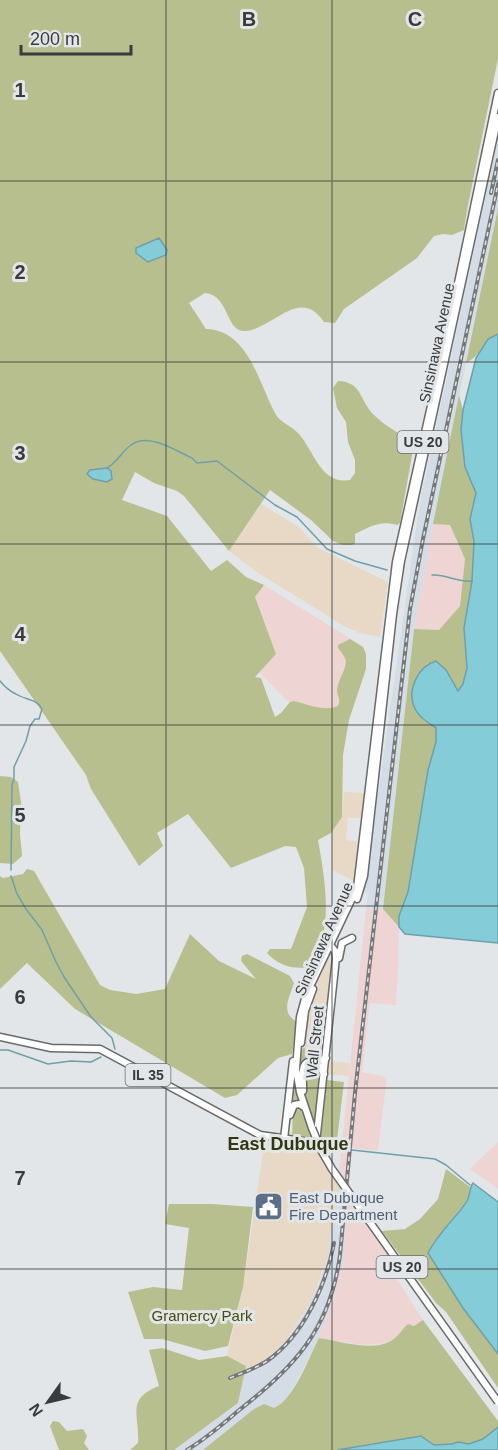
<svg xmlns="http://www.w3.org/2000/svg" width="498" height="1450" font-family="Arial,sans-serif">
<rect width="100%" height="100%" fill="#e3e6e8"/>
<path fill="#e7d9c6" d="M261 504 299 527 318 548 388 582 380 637 359 633 346 627 258 573 229 551Z
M344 792 368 793 364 818H348L346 840 361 842 356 882 332 870V817H342Z
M329 957 333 959 332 972 338 974 328 1051 303 1048 305 1025 312 994Z
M327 1061 350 1063 349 1076 326 1074Z
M266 1132H292V1139L314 1143 318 1153 339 1184 326 1262 312 1300 286 1341 265 1361 249 1369 227 1356 243 1287Z"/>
<path fill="#efd4d4" d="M433 524 450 525 465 559 460 606 439 630 414 629Z
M264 585 359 644 362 658 349 720 287 701 259 672 276 654 255 597Z
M366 909H383L399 927 398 972 396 1005 370 1003 362 1072 387 1077 378 1151 352 1148 349 1187 339 1173Z
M498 1142V1189L470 1169Z
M348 1197 392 1259V1272L423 1320 388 1343 363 1345 319 1338 331 1305 343 1262Z"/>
<path fill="#d4dde5" d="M498 138V208L433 524 414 629 383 909H366L368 893 364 892 419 507Z
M339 1184 348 1197 343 1262 331 1305 319 1338 291 1393 281 1405 207 1450H174L238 1403 246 1366 250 1369 272 1355 286 1341 303 1316 320 1282 326 1262Z"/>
<path fill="#b8bf8e" d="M0 0H498V59L467 210 464 230 452 235 443 234 434 236 417 258 344 309 335 323 324 322C300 286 274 328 246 331 225 333 230 295 205 293L189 303 206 329C248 330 258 381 275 413 279 422 292 426 299 434 314 451 321 485 350 480L355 473V460L348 442 346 422 337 408 333 388 338 381C362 382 359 399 373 414 385 427 401 433 414 444L400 523 397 525C380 520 370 527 355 534V543L352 545H343L333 541 311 520 270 490 229 551 184 496 177 491 154 483 135 472 122 500 167 516 211 571 227 560 246 577 264 585 255 597 276 654 255 677 261 678 275 717 281 713 290 702 294 701C307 704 324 712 338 706 341 699 338 698 337 691 337 681 346 671 346 661 345 656 341 652 338 648V645L350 639 363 647 366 654V669L349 720 343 755 342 817 331 833 318 840C325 879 335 934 309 967 293 970 278 965 267 953L270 949H291L307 907 304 868 296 847 285 846 231 868 188 814 157 833 163 846 139 866 91 789 86 775 0 651Z
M498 208V334C481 343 483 354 466 363Z
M459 395 463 410 461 430 465 467 476 493 470 519 474 541 472 581 464 628 467 668 463 684 458 691 428 663 418 674 415 684 425 721 436 728V742L428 770 408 892 399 916V927L383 909 414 629 439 630 460 606 465 559 450 525 433 524Z
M0 776 11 777 18 782 21 802 20 834 22 856 13 864 0 863Z
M27 869 34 871 100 985 110 990 136 994 165 989 190 934 219 961 256 979 241 961 242 956 247 954 290 976 294 983C289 999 280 1012 297 1022L292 1054 278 1058 237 1095 225 1098 75 1009 27 963 0 989V876L3 878 23 874Z
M303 1048 326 1051 315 1143 292 1139 294 1073Z
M327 1080 344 1082 337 1140 321 1138Z
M446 1169 470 1187V1196L433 1243 428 1253 463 1307 498 1354V1388L446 1312 436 1303 382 1231 405 1229 420 1219 438 1199Z
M169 1204H212L253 1207 243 1287 228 1346 205 1351 162 1339H144L128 1292 153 1287 182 1290 189 1228 165 1224Z
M423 1320 498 1421V1427L483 1439 469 1444 458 1442 452 1444 434 1445 375 1443 337 1450H203L254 1409 264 1404 274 1408C294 1400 309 1357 319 1338 340 1341 371 1352 391 1341 398 1337 402 1329 408 1324L414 1326Z
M162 1348 199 1360 227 1356 246 1366 238 1403 174 1450H130L138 1443C140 1416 125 1399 159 1386L149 1350Z
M53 1421 59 1422 67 1431 83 1429 87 1436 84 1443 89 1450H59L50 1426Z"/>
<path fill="#85ccd9" stroke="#6ea0aa" stroke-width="1.5" d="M159 238 167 250 166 255 148 262 136 253V248Z
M498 334V943L405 934 399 927V916L408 892 428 770 436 742V728C428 723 419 717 415 709 406 691 418 666 436 661L446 670 458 691 463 684 467 668 464 628 472 581 474 541 470 519 476 493 465 467 461 430 463 410 476 358 488 339Z
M107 468 111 471 112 479 107 482 93 479 87 474 90 470Z
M473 1183 498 1202V1354L463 1308 428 1253C438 1233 455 1219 467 1201 471 1194 469 1188 473 1183Z
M498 1427V1450H337L421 1436 434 1445 452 1444 458 1442 469 1444 483 1439Z"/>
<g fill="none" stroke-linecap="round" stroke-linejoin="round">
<path stroke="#6ea0aa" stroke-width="1.5" d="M107 468C118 462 121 452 131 445 148 432 176 451 192 458L197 463 217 461 275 505 297 517 327 549 355 561 387 570
M432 575C446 574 459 583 472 581
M0 681C5 687 9 691 16 694 25 700 38 699 42 709L39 719H35L30 726 26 741 14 767V779L12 785 11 870
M11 876 17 894 26 909 42 930 56 962 64 977 91 1017 112 1038 115 1049
M0 1050H8L48 1064 71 1061 91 1062 101 1057
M324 1147 435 1159 446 1165 470 1185"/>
<defs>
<path id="primary" d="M339 958 342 943 352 938
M0 1037 51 1048 100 1049 260 1135 316 1143 336 958 335 951 330 945"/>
<path id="trunk" d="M357 899 364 876 393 614 401 561 498 117
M301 1043 305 1011 313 989
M317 1062 326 1058
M303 1091C304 1079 297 1057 317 1062L324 1074
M290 1115 294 1105 299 1104 304 1107
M312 1128 300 1092 296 1069 300 1017 306 995 357 888 396 562 450 321 498 93
M284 1139 293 1061"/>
</defs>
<use href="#primary" stroke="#686a6c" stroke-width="9"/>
<use href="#trunk" stroke="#686a6c" stroke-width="9"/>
<use href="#primary" stroke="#fff" stroke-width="6"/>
<use href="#trunk" stroke="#fff" stroke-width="6"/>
<defs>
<path id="rail" d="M491 193 498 160
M230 1378C242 1373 256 1368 267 1361 304 1335 326 1285 334 1243
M187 1450C205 1439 222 1425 238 1411 295 1366 330 1330 340 1255L355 1093 410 609 423 539 498 184"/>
</defs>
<use href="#rail" stroke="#757779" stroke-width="4"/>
<use href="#rail" stroke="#e3e6e8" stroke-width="1.5" stroke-dasharray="4.5" stroke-linecap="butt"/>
<defs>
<path id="trunk-bridge" d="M312 1128 321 1150 332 1169 498 1402"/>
</defs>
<use href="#trunk-bridge" stroke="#686a6c" stroke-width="9" stroke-linecap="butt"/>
<use href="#trunk-bridge" stroke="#fff" stroke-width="6"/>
</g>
<path fill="none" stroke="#393b3c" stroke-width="1.5" stroke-opacity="0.55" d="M166 0V1450M332 0V1450M0 181H498M0 362H498M0 544H498M0 725H498M0 906H498M0 1088H498M0 1269H498"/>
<defs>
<symbol id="civic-square" viewBox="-11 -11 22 22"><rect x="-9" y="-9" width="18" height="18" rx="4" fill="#5c6f8a" stroke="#e3e6e8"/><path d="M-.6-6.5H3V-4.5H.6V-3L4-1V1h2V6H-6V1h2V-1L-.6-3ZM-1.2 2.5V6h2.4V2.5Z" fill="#fff"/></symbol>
</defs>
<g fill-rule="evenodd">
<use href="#civic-square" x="252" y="1190" width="33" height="33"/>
</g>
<g text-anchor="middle" stroke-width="6" stroke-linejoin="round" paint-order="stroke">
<g fill="#e3e6e8" stroke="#6c6e70" stroke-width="1.5">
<rect x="397.5" y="431" width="51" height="22" rx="4.5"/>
<rect x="125.5" y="1064" width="45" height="22" rx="4.5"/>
<rect x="376.5" y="1256" width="51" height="22" rx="4.5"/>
</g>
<g font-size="14" font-weight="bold" fill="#393b3c">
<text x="423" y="447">US 20</text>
<text x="148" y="1080">IL 35</text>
<text x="402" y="1272">US 20</text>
</g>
<g font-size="15" fill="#393b3c" stroke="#e3e6e8">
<text transform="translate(437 343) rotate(-78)" y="5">Sinsinawa Avenue</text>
<text transform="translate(324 939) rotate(-66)" y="5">Sinsinawa Avenue</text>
<text transform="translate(315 1042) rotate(-84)" y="5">Wall Street</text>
</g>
<g font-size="15" fill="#4e5e75" stroke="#e3e6e8" text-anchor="start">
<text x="289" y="1203">East Dubuque<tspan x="289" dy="17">Fire Department</tspan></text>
</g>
<g font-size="15" fill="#464b0c" stroke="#e3e6e8">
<text x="202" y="1321">Gramercy Park</text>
</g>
<g font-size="18" font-weight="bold" fill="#313710" stroke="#e3e6e8">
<text x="288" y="1150">East Dubuque</text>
</g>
</g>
<g font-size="20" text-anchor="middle" font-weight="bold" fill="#393b3c" stroke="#e3e6e8" stroke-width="6" stroke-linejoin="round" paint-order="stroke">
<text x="249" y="26">B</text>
<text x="415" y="26">C</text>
<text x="20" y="97">1</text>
<text x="20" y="279">2</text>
<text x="20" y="460">3</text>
<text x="20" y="641">4</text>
<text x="20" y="822">5</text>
<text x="20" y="1004">6</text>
<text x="20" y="1185">7</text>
</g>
<g transform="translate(48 1402) rotate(236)" stroke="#e3e6e8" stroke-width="4.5" paint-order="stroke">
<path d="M0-4.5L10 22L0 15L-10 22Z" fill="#393b3c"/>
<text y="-9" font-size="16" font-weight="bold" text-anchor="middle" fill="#393b3c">N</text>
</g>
<path d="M21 45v9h110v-9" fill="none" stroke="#393b3c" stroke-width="3"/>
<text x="30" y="45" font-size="18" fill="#393b3c" stroke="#e3e6e8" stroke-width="4.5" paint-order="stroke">200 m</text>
</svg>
